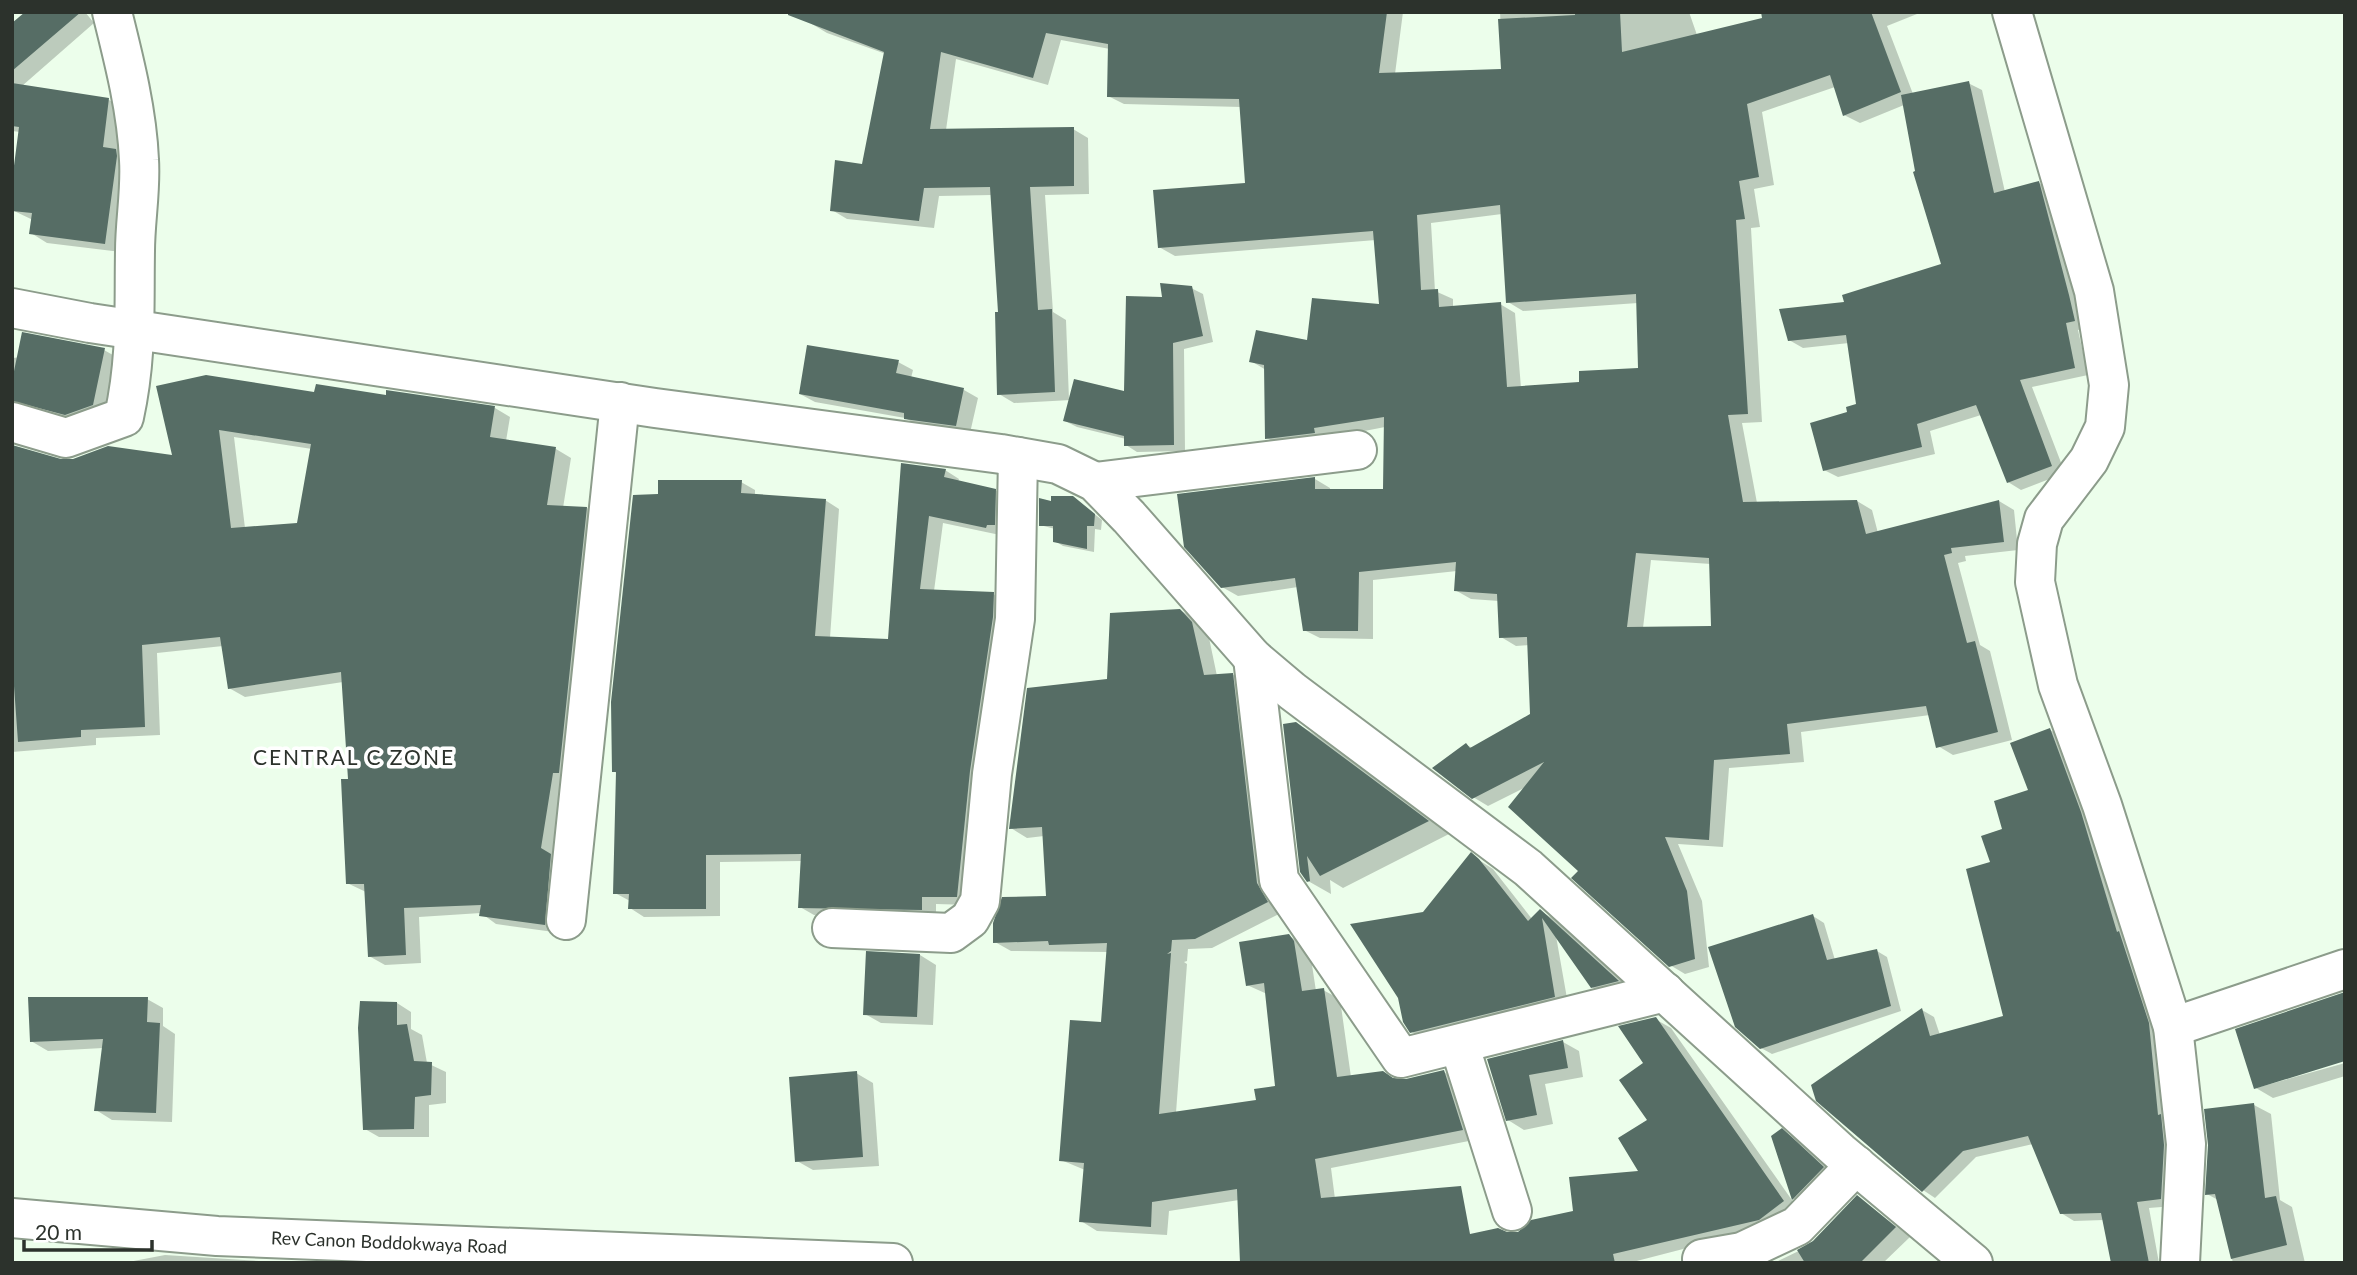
<svg xmlns="http://www.w3.org/2000/svg" width="2357" height="1275" font-family="Lato,sans-serif">
<rect width="100%" height="100%" fill="#ecfeeb"/>
<path fill="#0003" fill-rule="evenodd" d="M28 12H85L94 23 22 86 109 100 125 109 132 160 121 252 47 243 31 233 33 220 12 210 20 132 12 131V26Z
M781 12H1403L1395 74 1503 70 1500 12H1689L1697 35 1764 19 1762 12H1922L1887 26 1913 94 1968 83 1982 90 2005 192 2039 183 2052 190 2087 328 2078 330 2088 375 2032 387 2065 473 2021 490 2008 482 1981 415 1930 431 1935 454 1838 477 1824 470 1850 414 1858 406 1849 343 1803 348 1789 340 1846 303 1943 265 1917 172 1904 105 1860 123 1844 115 1835 87 1762 112 1774 185 1754 189 1760 227 1751 228 1762 422 1742 423 1757 503 1857 501 1872 510 1878 533 1999 501 2014 510 2018 550 1965 556 1966 561 1958 563 1980 645 1990 651 2012 740 1953 755 1938 746 1930 715 1801 732 1804 762 1729 768 1723 847 1678 844 1702 901 1709 967 1685 974 1670 965 1580 871 1526 787 1488 806 1473 797 1466 745 1473 748 1532 715 1529 645 1516 646 1501 637 1499 601 1471 599 1455 590 1457 571 1373 580V639L1320 638 1304 630 1298 587 1238 596 1222 587 1315 479 1330 488V491H1384L1385 427 1282 447 1267 438 1266 370 1251 361 1309 342 1381 306 1376 240 1175 256 1159 247 1247 185 1241 107 1124 104 1108 96 1110 49 1061 40 1048 85 956 59 946 130 1073 129 1088 138 1089 194 1045 195 1053 312 1066 320 1069 400 1125 393 1163 299 1191 288 1203 294 1213 342 1184 349 1185 451 1137 452 1126 445V439L1077 427 1065 421 1071 400 1014 403 999 394 1000 313 992 195 939 196 934 228 847 219 832 210 863 166 886 54 827 33 812 24 813 21ZM1502 214 1508 302 1523 311 1638 303 1640 370 1581 384 1521 388 1515 313 1500 304 1453 307V299L1435 291 1431 223ZM1651 560 1711 564 1713 627 1643 628Z
M104 350 120 359 109 413 82 423 12 415V358Z
M898 362 913 370 911 378 964 390 978 398 970 433 920 426 905 418 815 402 800 394Z
M158 387 387 397 495 408 510 417 506 441 556 449 571 458 563 508H587L602 517 561 933 496 924 481 913 419 917 421 963 385 965 369 956 366 892 347 883 350 780 343 682 245 697 229 688 223 646 157 653 160 735 96 738V745L12 752V445L60 461 174 457ZM234 437 312 449 298 524 245 528Z
M902 465 945 470 959 479 958 482 995 490 1009 498 1000 535 943 523 934 591 993 594 1007 602 971 905 936 904V917L814 915 800 907 802 861 720 862V916L644 917 630 908V901L615 893 617 773 613 771 659 496 741 482 755 490V496L825 500 839 509 830 638 890 641Z
M1073 497 1102 520 1101 530 1095 529 1094 552 1063 546 1055 541V529L1040 525 1053 503Z
M1180 610 1197 620 1208 633 1217 676 1232 674 1249 684 1283 912 1212 948 1188 949 1187 961 1184 962 1187 964 1176 1113 1258 1101 1277 1087 1267 994 1247 985 1289 936 1306 945 1310 952 1316 991 1323 990 1340 999 1351 1077 1406 1081 1444 1072 1460 1081 1479 1139 1331 1168 1335 1199 1407 1204 1239 1200 1169 1211 1167 1235 1097 1231 1081 1221 1085 1170 1061 1160 1102 1023 1108 952 1011 951 995 942 1048 898 1044 836 1027 838 1011 828 1109 681Z
M1296 723 1319 737 1449 834 1343 888 1330 880 1331 894 1308 881Z
M2050 730 2063 737 2161 1031 2174 1206 2149 1208 2159 1263H2112L2104 1220 2074 1221 2061 1213 2033 1144 1976 1157 1935 1198 1923 1190 1922 1010 1934 1017 1940 1035 2005 1017 1992 864 2005 830 2030 791Z
M1471 855 1493 869 1532 919 1540 911 1554 919 1631 989 1606 995 1592 987 1556 936 1568 1004 1426 1040 1412 1032 1424 913Z
M1813 916 1824 923 1835 960 1877 951 1887 957 1901 1011 1772 1054 1761 1048Z
M920 955 936 965 933 1025 881 1023 865 1014Z
M147 999 163 1008V1026L175 1034 172 1122 112 1120 96 1110 103 1048 48 1051 31 1041Z
M397 1003 411 1012V1029L422 1035 427 1063 446 1072V1103L429 1105V1137H379L365 1129Z
M1655 1019 1671 1028 1801 1213 1700 1256 1687 1248 1629 1263H1446L1506 1234H1519L1575 1212 1641 1173 1650 1121 1646 1063Z
M1563 1042 1579 1051 1583 1077 1545 1084 1553 1124 1524 1130 1508 1120 1489 1060Z
M2345 1063V1076L2273 1098 2256 1088Z
M856 1073 873 1083 879 1166 813 1170 797 1161Z
M2254 1105 2271 1114 2280 1200 2292 1207 2305 1263H2233L2218 1200 2207 1194Z
M1782 1130 1798 1140 1839 1177 1809 1208 1793 1199 1773 1137Z
M1858 1197 1910 1237 1883 1263H1774L1807 1247Z
M165 1255 259 1261 261 1263H123Z"/>
<path fill="#566d65" fill-rule="evenodd" d="M25 12H81L12 71V23Z
M788 12H1387L1379 73 1501 69 1498 19 1575 15V12H1620L1622 52 1762 18 1761 12H1871L1901 92 1843 116 1830 75 1747 104 1759 177 1739 181 1745 219 1736 220 1748 414 1728 415 1743 502 1857 500 1866 534 1999 500 2004 542 1951 548 1952 553 1944 555 1967 643 1975 641 1998 732 1936 748 1926 706 1787 724 1790 754 1714 760 1709 840 1665 837 1687 891 1695 959 1669 967 1571 878 1578 871 1508 807 1544 762 1472 799 1432 768 1466 743 1470 748 1530 714 1527 637 1499 638 1497 594 1454 591 1456 562 1359 572 1358 631H1303L1295 578 1221 588 1184 547 1177 494 1315 477V489H1383L1384 417 1314 428 1315 433 1265 439 1264 365 1249 362 1256 330 1307 340 1312 298 1379 304 1373 231 1158 248 1153 190 1245 183 1239 99 1107 97 1108 44 1046 33 1033 78 941 52 930 129 1074 127V186L1030 187 1038 310 1052 309 1055 392 997 395 995 312H998L990 187 924 188 919 221 830 211 835 160 862 164 884 52 788 15ZM1500 205 1506 303 1636 294 1638 368 1579 371V382L1507 387 1501 302 1439 307 1438 289 1421 290 1417 215ZM1636 553 1709 558 1711 626 1627 627Z
M1969 81 1994 193 2039 181 2069 295 2075 321 2066 323 2075 368 2020 380 2052 466 2007 483 1976 405 1917 424 1922 447 1823 471 1810 423 1847 412 1846 407 1856 404 1846 335 1788 341 1779 309 1844 302 1842 295 1941 264 1913 172 1915 171 1901 95Z
M12 83 109 98 103 147 116 149 117 156 105 244 29 234 32 213 12 211V181L19 127 12 126Z
M1160 283 1192 286 1203 336 1173 343 1174 445 1124 446V436L1063 421 1074 379 1124 391 1126 296 1162 297Z
M22 332 105 348 93 405 65 415 12 401V381Z
M807 345 899 360 896 373 964 388 956 426 904 419V413L799 394Z
M206 375 314 392 316 384 386 395V390L495 406 490 437 556 447 547 505 587 507 559 773H553L541 848 551 854 545 925 479 916 481 905 404 908 406 955 368 957 364 884H346L341 779H348L341 672 228 689 220 637 142 645 145 727 81 730V737L18 742 12 658V445L61 459H73L108 446 172 455 156 386ZM219 430 311 444 297 523 231 528Z
M901 463 946 469 944 477 996 489 995 525H987L986 528 929 516 920 589 994 592 993 617 970 771 957 897H922V910L798 908 801 854 706 855V909H628L629 894H613L616 772H612L611 702 633 495 658 494V480H742L741 493 826 499 815 636 888 639Z
M1051 496H1073L1095 514 1094 526H1087V549L1053 542V526H1039V498L1051 501Z
M1180 609 1192 622 1204 675 1233 673 1257 883 1268 902 1195 939 1172 940 1171 951 1167 954 1171 953 1159 1114 1256 1100 1254 1089 1275 1086 1264 983 1246 986 1239 942 1289 934 1294 941 1302 991 1324 988 1337 1077 1383 1071 1393 1078 1406 1079 1444 1070 1463 1130 1315 1159 1321 1198 1461 1186 1470 1234 1498 1228 1507 1232H1518L1531 1220 1573 1211 1569 1177 1638 1171 1618 1138 1647 1120 1619 1080 1643 1063 1618 1026 1656 1017 1784 1201 1759 1220 1613 1254 1615 1263H1240L1237 1189 1152 1202 1151 1227 1079 1222 1084 1163 1059 1161 1070 1020 1101 1022 1107 943 1049 945 1048 941 993 943V923L1002 897 1046 896 1042 827 1009 829 1027 688 1107 679 1110 613Z
M1296 722 1429 821 1320 876 1307 856 1310 881 1307 882 1300 872 1283 724Z
M2050 728 2081 812 2117 932 2119 931 2149 1023 2158 1115 2161 1114 2164 1145 2161 1199 2137 1202 2149 1263H2111L2101 1213 2060 1214 2028 1136 1963 1151 1922 1192 1816 1101 1811 1085 1922 1008 1930 1036 2003 1016 1966 869 1990 862 1981 836 2002 829 1994 801 2028 790 2010 743Z
M1471 852 1479 859 1528 921 1540 909 1619 981 1591 988 1542 918 1555 997 1410 1033 1403 1022 1398 998 1350 924 1423 912Z
M1813 914 1827 960 1877 949 1891 1006 1760 1049 1735 1027 1708 947Z
M866 951 920 954 917 1017 863 1015Z
M2345 992V1061L2254 1089 2235 1029Z
M28 997H148L147 1022 160 1023 156 1113 94 1111 103 1039 30 1042Z
M360 1001 397 1002V1025L407 1024 414 1061 432 1062 431 1095 415 1097 414 1129 363 1130 358 1028Z
M1563 1040 1568 1068 1529 1075 1537 1115 1506 1121 1487 1059Z
M857 1071 863 1157 795 1162 789 1077Z
M2254 1103 2265 1198 2276 1196 2287 1245 2231 1259 2215 1194 2205 1195 2208 1145 2204 1109Z
M1782 1128 1824 1167 1792 1200 1771 1136Z
M1857 1195 1896 1227 1860 1263H1805L1797 1250 1813 1241Z"/>
<g fill="none" stroke-linecap="round" stroke-linejoin="round">
<defs>
<g id="minor">
<path d="M2012 12 2094 291 2109 385 2105 427 2089 460 2044 519 2037 544 2035 582 2058 685 2102 805 2173 1027 2186 1144 2180 1263"/>
<path d="M12 308 90 323 655 408 1001 454 1058 464 1095 482 1129 517 1253 658 1292 691 1528 868 1840 1152 1973 1263"/>
<path d="M12 422 66 438 124 417C137 357 134 311 135 251 135 221 141 190 139 160 137 111 124 60 112 12"/>
<path d="M1095 482 1357 450"/>
<path d="M1253 658 1279 880 1401 1058 1665 992"/>
<path d="M566 920 620 402"/>
<path d="M832 928 951 933 970 919 980 901 992 774 1015 619 1018 457"/>
<path d="M2173 1027 2345 969"/>
<path d="M1459 1044 1512 1211"/>
<path id="s1" d="M12 1218 217 1236 893 1263"/>
<path d="M1702 1259 1742 1252 1797 1226 1856 1165"/>
</g>
</defs>
<use href="#minor" stroke="#8c9c8b" stroke-width="42"/>
<use href="#minor" stroke="#fff" stroke-width="38"/>
</g>
<g text-anchor="middle" stroke-width="7" stroke-linejoin="round" paint-order="stroke">
<g font-size="18" fill="#2c322c" stroke="#fff">
<text dy="6" stroke="none"><textPath href="#s1" startOffset="378">Rev Canon Boddokwaya Road</textPath></text>
</g>
<g font-size="21" letter-spacing="2" fill="#2c322c" stroke="#fff">
<text x="354" y="765">CENTRAL C ZONE</text>
</g>
</g>
<rect width="2357" height="1275" fill="none" stroke="#2c322c" stroke-width="28"/>
<path d="M24 1240v10h128v-10" fill="none" stroke="#2c322c" stroke-width="3.5"/>
<text x="35" y="1240" font-size="21" fill="#2c322c" stroke="#ffffff" stroke-width="5" paint-order="stroke">20 m</text>
</svg>
